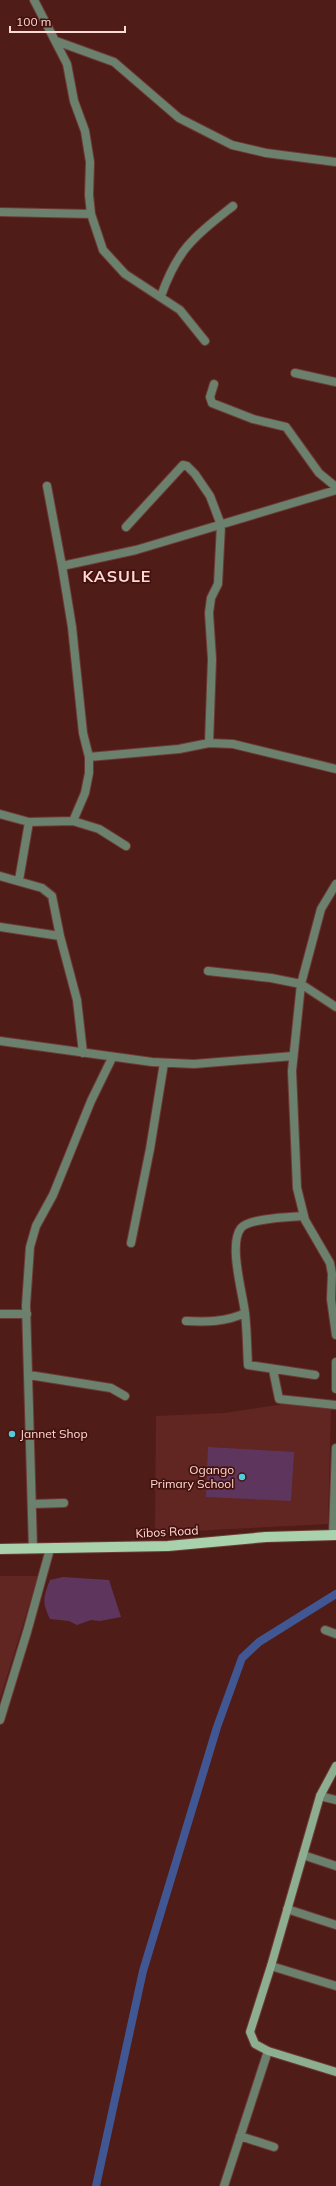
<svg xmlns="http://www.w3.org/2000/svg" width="336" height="2186" font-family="Mulish,sans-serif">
<rect width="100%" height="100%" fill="#501c17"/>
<path fill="#612621" d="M284 1404 331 1406 328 1524 155 1533 156 1416 224 1413Z
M0 1576H38L0 1699Z"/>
<path fill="#5e365d" d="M208 1447 294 1452 291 1501 206 1497Z
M63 1577 109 1580 121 1617 100 1621 91 1620 77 1625 69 1621 50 1619C42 1602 43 1598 50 1580Z"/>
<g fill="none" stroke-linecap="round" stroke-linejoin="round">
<path stroke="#415794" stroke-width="8" d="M96 2186 143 1971 217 1727 242 1658 259 1642 336 1594"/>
<defs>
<path id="street" d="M34 0 67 64 74 101 85 131 90 162 89 195 91 214 103 250 125 274 180 310 205 341
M56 41 114 62 179 118 232 145 266 153 336 162
M0 212 91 214
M161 296C178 248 194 237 233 206
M295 373 336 382
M214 384 210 397 212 403 253 419 286 427 319 473 336 487
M47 486 62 566
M126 527 183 465 187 466 195 474 210 496 221 525 218 584 211 598 209 613 212 659 209 743
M89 757 179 749 209 743 233 744 336 769
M0 814 29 822
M73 821 99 829 126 846
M0 876 42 888 52 896 60 936 77 1000 83 1053
M19 880 29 822 73 821 85 793 89 773V757L83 733 72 627 62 566 136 550 336 490
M336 884 321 909 301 984 292 1071 297 1188 305 1220 330 1263 332 1274 331 1299 336 1335
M0 927 60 936
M208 971 271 978 301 984 336 1007
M0 1041 152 1062 194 1064 293 1056
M303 1216C290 1217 249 1218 241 1228 228 1244 243 1294 245 1313 247 1330 247 1348 248 1365L315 1375
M131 1243 150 1149 164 1063
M0 1314H27
M186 1321C207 1322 226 1322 245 1313
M336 1362V1389
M273 1370 279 1399 336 1405
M29 1375 111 1388 125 1396
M32 1504 64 1503
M333 1535 336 1448
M33 1549 26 1305 30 1247 36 1226 53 1195 91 1101 112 1058
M325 1630 336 1634
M0 1720 27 1632 50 1549
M320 1796 336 1800
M303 1855 336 1866
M287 1909 336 1925
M271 1966 336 1986
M240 2136 274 2147
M224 2186 268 2051"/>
<path id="secondary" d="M336 1766 320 1796 271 1966 250 2032 255 2044 268 2051 336 2072"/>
<path id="primary" d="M0 1549 168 1546 266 1537 336 1535"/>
</defs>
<use href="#street" stroke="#6c3a35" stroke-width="10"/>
<use href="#secondary" stroke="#6c3a35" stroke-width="10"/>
<use href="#primary" stroke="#6c3a35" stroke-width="12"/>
<use href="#street" stroke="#6c806e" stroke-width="8"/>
<use href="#secondary" stroke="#8eae91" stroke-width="8"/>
<use href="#primary" stroke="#a8d1ac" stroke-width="10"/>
</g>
<g fill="#53cbdb" stroke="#44110e" stroke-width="1.5">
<circle cx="12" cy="1434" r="4"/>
<circle cx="242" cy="1477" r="4"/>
</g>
<g text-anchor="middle" stroke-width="3.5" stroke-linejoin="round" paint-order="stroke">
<g font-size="12" fill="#fddad5" stroke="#44110e" text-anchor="start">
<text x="20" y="1438">Jannet Shop</text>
<text x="234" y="1474" text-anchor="end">Ogango<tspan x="234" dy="14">Primary School</tspan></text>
</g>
<g font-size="12" fill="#fddad5" stroke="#44110e">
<text transform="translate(167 1532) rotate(-3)" y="4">Kibos Road</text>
</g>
<g font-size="16" font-weight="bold" letter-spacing="1" fill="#fddad5" stroke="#44110e">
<text x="117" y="582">KASULE</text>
</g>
</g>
<path d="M10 26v6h115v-6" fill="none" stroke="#fddad5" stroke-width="2"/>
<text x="16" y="26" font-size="12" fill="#fddad5" stroke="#44110e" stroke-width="3" paint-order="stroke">100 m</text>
</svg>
